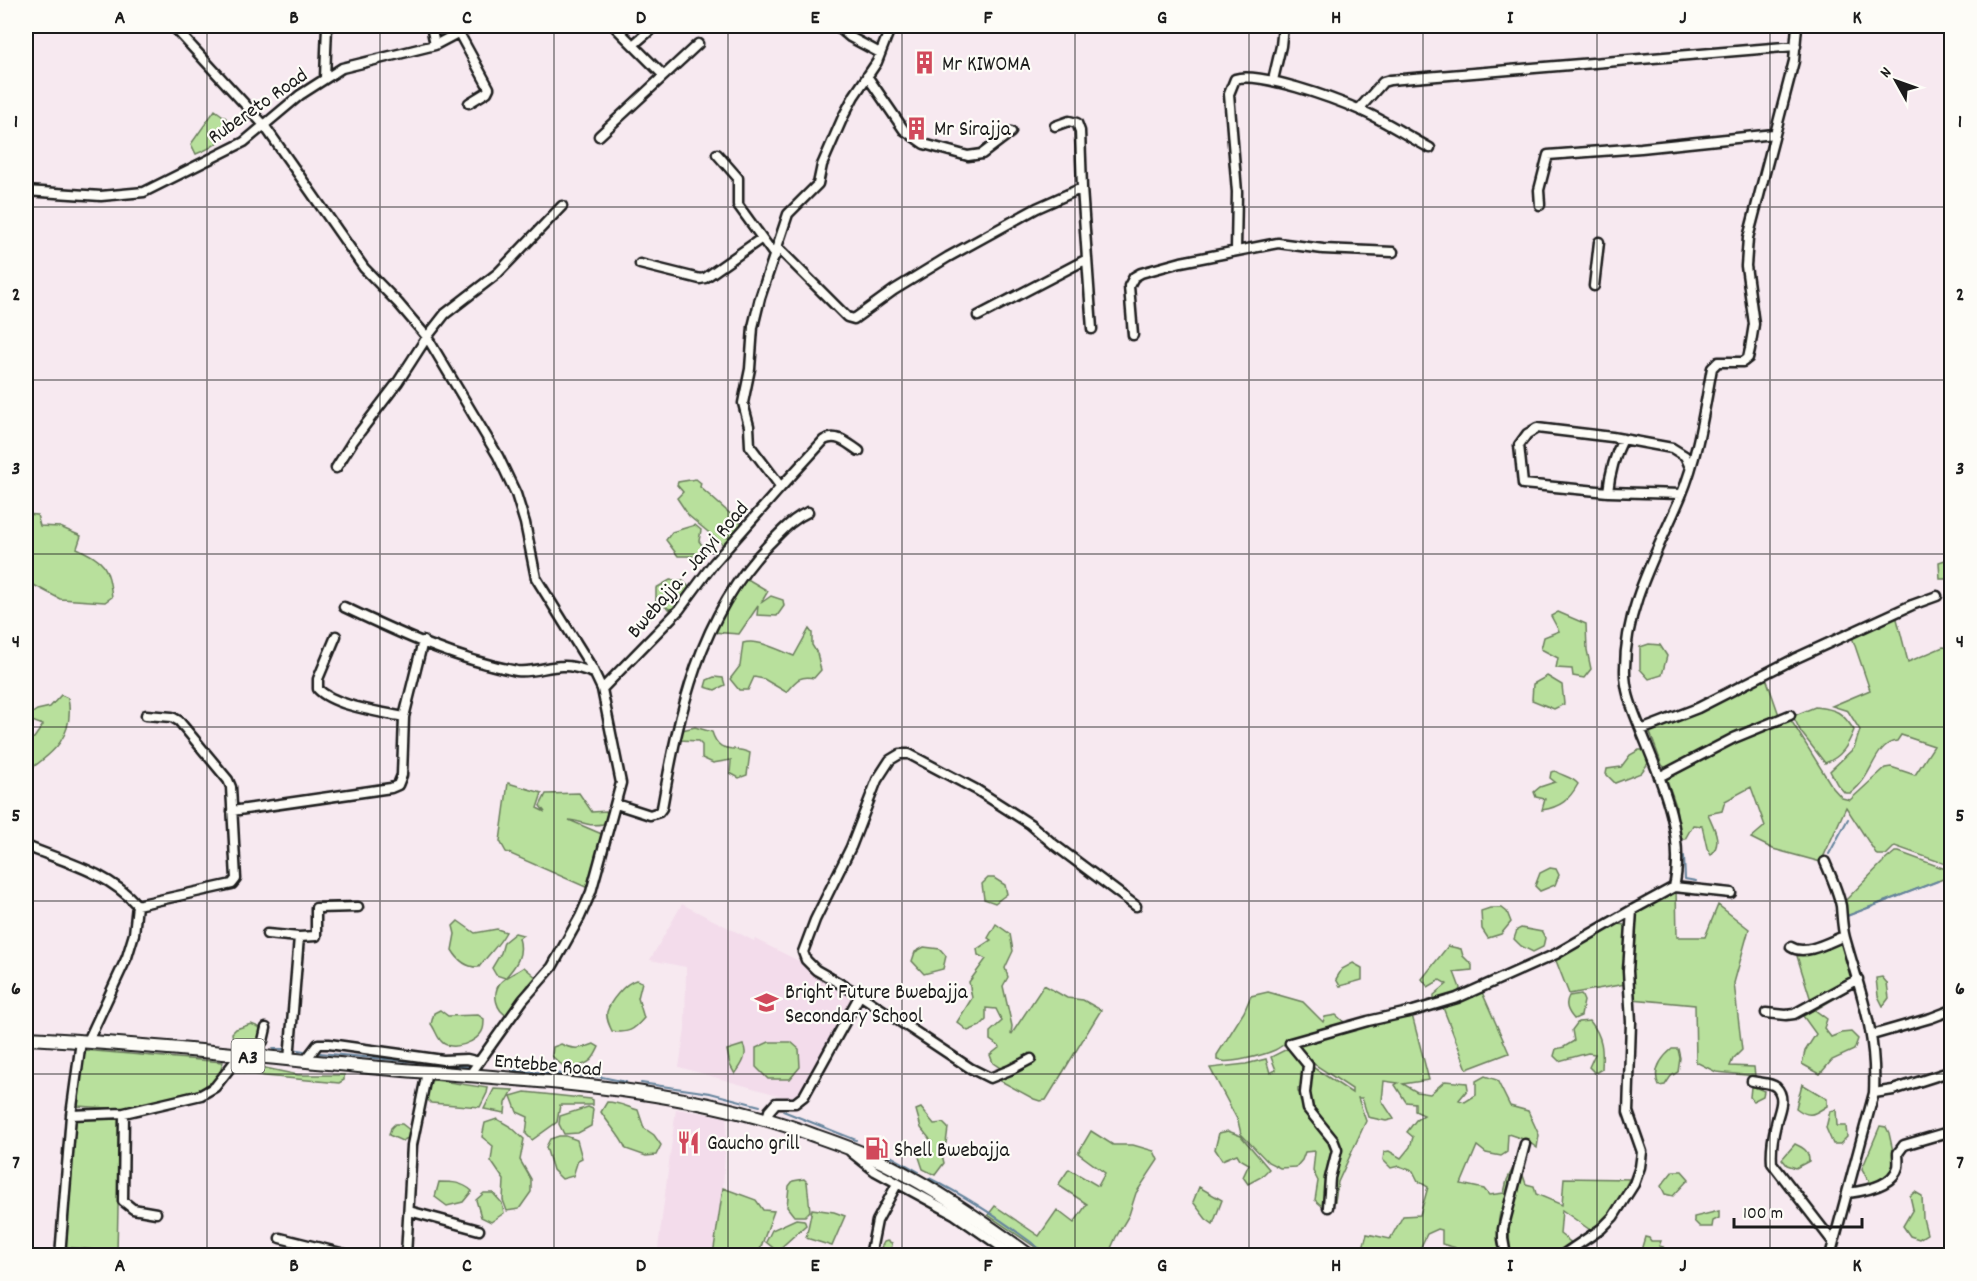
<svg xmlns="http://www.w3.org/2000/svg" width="1977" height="1281" font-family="Dekko,sans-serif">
<rect width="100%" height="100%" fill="#f7e9f0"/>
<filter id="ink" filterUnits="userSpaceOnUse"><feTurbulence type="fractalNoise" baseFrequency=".0167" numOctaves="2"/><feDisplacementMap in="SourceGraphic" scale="12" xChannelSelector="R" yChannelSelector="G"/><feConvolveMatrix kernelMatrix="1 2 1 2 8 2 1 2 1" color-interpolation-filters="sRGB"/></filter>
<g filter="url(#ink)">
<path fill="#f3dceb" d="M682 904 754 941 755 939 801 962 812 971 855 994 802 1094 796 1098H788L679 1067 685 1030 686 967 650 960Z
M676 1109 727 1117 723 1188 713 1255 657 1256Z"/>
<path fill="#b8e09c" stroke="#6a7e5c" stroke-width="1.5" d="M215 110 226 118C221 143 219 145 196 154L191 144Z
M696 479 701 483 700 487 744 526 725 546 689 516 677 498 683 492 677 485 678 482Z
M26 514 37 515 40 526 60 527 81 536 77 548C105 562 108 565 112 597L105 602 60 599 26 581Z
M695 525 701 530 699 541 705 549 703 556H678L666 540 672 532Z
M1951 558V576L1948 579H1940L1939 562Z
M744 577 768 591 761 603 771 596 783 600 784 606 777 616 757 615 758 606 739 634 712 632Z
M670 580 683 581 690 588 682 600 671 610 656 601V588Z
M1558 612 1586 624 1587 650 1591 669 1584 678 1573 676 1572 669 1556 668 1558 658 1541 649 1544 637 1559 631 1551 616Z
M1896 615 1908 662 1943 647 1951 648V866L1895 846 1886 855H1877L1846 807 1821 862 1773 849 1751 838 1765 826 1751 787 1725 801 1722 811 1708 814C1714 828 1723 842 1711 855L1707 848 1702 826 1693 825 1685 839H1682L1678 833 1676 806 1667 780 1669 776 1699 758 1789 717 1833 788 1842 798 1850 800 1885 768 1891 767 1915 775 1934 746 1901 735 1897 741C1878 742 1872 771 1861 783 1858 787 1854 790 1851 793H1845L1837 784 1830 771 1854 748 1860 730 1848 711 1832 706 1870 690 1852 637Z
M809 629 812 633V645L817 653 821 670 814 678C799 675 796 681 786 692L764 679 754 677 748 690H739L730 679 740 666 743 643C758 638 780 651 794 656Z
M1649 644 1660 645 1667 656 1662 675 1649 679 1640 669V647Z
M1765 675 1779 715 1740 729 1671 766 1666 768 1662 765 1649 730Z
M1547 676 1562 685 1564 704 1554 709 1532 700 1533 684Z
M714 677 723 678 725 685 715 690 705 687 707 680Z
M61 695 68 698C75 736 54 753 26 772V739L34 738 43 725 32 721 31 714 37 710 50 707Z
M1815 707C1837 709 1842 712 1854 730 1848 745 1842 757 1825 763L1801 732 1793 716Z
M695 727 712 732C719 755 732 745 750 753L747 775 739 778 730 773 731 760 713 763 702 758V745L698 741 680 740 679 734 682 730Z
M1639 750H1646L1649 762 1641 773 1615 783 1606 774 1607 769 1621 767 1630 755Z
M1555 771C1562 776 1573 777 1578 784 1569 800 1561 807 1542 810L1545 799 1536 797 1534 792 1540 787 1555 782 1550 778 1551 772Z
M508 783 542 793 537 808 545 812 540 806 546 794 579 793 592 812 606 811 608 817 603 824C585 827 584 821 569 820L604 835 588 888 506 852 500 841Z
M1895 852H1899L1951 871V876L1847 916H1844L1843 903 1883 862Z
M1550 868 1556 869 1559 875 1555 885 1540 891 1535 886 1540 873Z
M988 878H994L1005 885 1007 894 995 903 984 899 982 884Z
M1676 889 1677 937H1705L1718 905 1749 929 1734 983 1742 1050 1733 1059 1730 1066 1754 1067 1755 1076 1716 1072 1696 1062 1695 1005 1632 999 1631 985 1637 915 1640 908Z
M1490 908H1502L1507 912 1511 922 1501 934 1488 938 1482 929 1481 911Z
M458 921 475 933 497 929 506 932C499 945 488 955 479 967 466 968 458 960 452 950L455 934 453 926Z
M996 924 1010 934 1013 951 1005 968 1008 977 1003 986 1012 1026 1011 1035 1044 985 1067 998 1083 1000 1101 1010 1046 1100 1040 1101 1034 1099 997 1079 1003 1070 993 1063 990 1055 1000 1047 990 1040V1032L1002 1021 996 1009 986 1008V1020L980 1026 968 1031 957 1022 972 998 969 982 986 959 978 955 977 949 991 940 988 938Z
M1618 924 1624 925 1629 931 1625 984 1569 994 1555 958Z
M1521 928 1542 932 1545 938 1543 947 1533 952 1521 946 1514 939 1517 930Z
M515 933 523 935 519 938C524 955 516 966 505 978L496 975 492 968 501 953 504 942Z
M1840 941 1856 986 1815 1010 1827 1019 1824 1028 1831 1037 1841 1033 1851 1032 1858 1039 1854 1050 1832 1060 1820 1074 1802 1064 1805 1051 1816 1034 1803 1016 1814 1010 1797 956Z
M1448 946 1461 949 1463 956 1472 965V970L1454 972 1460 988 1457 999 1481 990 1509 1053 1467 1069 1442 1005 1434 1001V995L1447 984 1440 980 1428 987 1422 979Z
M924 947 940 949 946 956 943 969 924 974 912 961 915 952Z
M1353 963 1362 968V980L1340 986 1336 979 1342 969Z
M524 967 537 978 536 983 528 985 508 1016C496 1011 492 994 500 983 505 977 517 972 524 967Z
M1882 977 1887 983 1889 998 1883 1006 1878 996 1876 978Z
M636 980 642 982 638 998 644 1018C634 1030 628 1034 612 1031 609 1025 606 1019 607 1012 610 1001 625 983 636 980Z
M1268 992 1303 1002 1323 1022 1325 1017 1336 1015 1344 1022 1342 1031 1372 1022 1412 1015 1429 1080 1403 1084 1417 1092 1430 1094 1445 1081 1467 1083 1468 1089 1459 1100 1465 1102 1476 1095V1081L1485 1076 1497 1080 1510 1106 1528 1111 1539 1135 1537 1148 1526 1140 1508 1134 1507 1152 1501 1156 1486 1153 1477 1146 1461 1184 1484 1189 1489 1195 1504 1193 1507 1180 1512 1170 1520 1167 1526 1184 1534 1186 1536 1194 1562 1205 1564 1178 1629 1179 1618 1202 1593 1232 1562 1210 1560 1234 1573 1244 1556 1255H1510L1509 1228 1512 1204 1500 1213C1497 1228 1496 1242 1504 1255H1481L1442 1244V1230L1438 1229 1427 1234 1417 1255H1361L1367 1234 1390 1239 1403 1216 1420 1215 1428 1187 1418 1181 1413 1171 1399 1166 1391 1168 1383 1160 1384 1152 1389 1151 1401 1158 1410 1147 1413 1137 1407 1132 1416 1120 1424 1115 1415 1111V1103L1406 1102 1395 1085 1398 1083 1384 1081 1382 1101 1394 1119 1386 1121 1368 1117 1362 1098H1358L1366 1121 1338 1182 1335 1201 1329 1212 1315 1200 1318 1181 1313 1171 1315 1151 1305 1152 1302 1160 1296 1167 1280 1168 1268 1162 1241 1134 1238 1121 1210 1068 1246 1064 1266 1059 1270 1073 1276 1070 1271 1057 1287 1049 1293 1050 1306 1065 1302 1089 1298 1088V1092L1303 1094 1307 1093 1311 1073V1066L1352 1093V1089L1308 1060 1291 1039C1286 1043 1281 1047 1275 1050 1264 1055 1227 1065 1217 1060V1055L1244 1012 1251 996Z
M1581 994 1584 1001 1581 1016 1574 1019C1568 1012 1564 1005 1569 996Z
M440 1010 448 1016 478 1015 484 1019C484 1023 484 1026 483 1029 479 1042 451 1053 441 1041 437 1037 435 1029 431 1024L434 1013Z
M1590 1021C1603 1037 1603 1050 1602 1069L1595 1073 1589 1067 1595 1054 1588 1053 1559 1061 1554 1056 1556 1049 1564 1047 1574 1041 1572 1030 1578 1022Z
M251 1024 259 1027 263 1036 255 1043 233 1040 232 1033 236 1029Z
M769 1042H791L799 1049 800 1067 790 1079H768L756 1067V1048Z
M561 1044C573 1050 581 1049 594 1044L599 1047C594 1057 592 1062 582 1065 566 1070 564 1068 552 1056L553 1047Z
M743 1045C749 1055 741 1066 735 1074L730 1065 727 1050Z
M1672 1049H1678L1680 1058 1678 1072 1671 1076 1665 1085 1659 1086C1652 1071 1660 1059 1672 1049Z
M83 1050 223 1062 220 1073 210 1087 123 1109 77 1106Z
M256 1066 298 1075H344V1080L339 1083 265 1076 232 1070 238 1067Z
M435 1080 488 1088 487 1093 480 1107 431 1103 426 1098V1082Z
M1802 1084 1827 1099V1106C1814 1114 1810 1119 1796 1108Z
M1751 1087H1755L1764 1091 1763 1096 1753 1101 1750 1097Z
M494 1089 513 1090 506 1103 505 1113 484 1109Z
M525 1092 591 1099 593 1100V1105H560L557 1122 532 1140 526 1134 528 1117 517 1112 511 1096Z
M607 1102C619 1102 627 1107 638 1110L644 1128 654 1135 661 1145 656 1155 646 1156 626 1149C620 1135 609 1125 601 1112Z
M588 1107 593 1109 591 1126 578 1133 564 1134 559 1124 560 1116Z
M921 1108 934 1124 943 1123 948 1128 946 1143 941 1150 944 1163 935 1175 923 1169 919 1157 932 1142 921 1128 916 1110Z
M1836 1110 1837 1126H1846L1847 1137 1840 1144H1833L1826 1128 1830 1111Z
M76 1115H114L120 1119 117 1252 65 1247Z
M497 1119 511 1127 524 1139 520 1160 531 1179V1192L519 1209 507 1211 503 1200 504 1180 491 1161 493 1146 482 1137 485 1123Z
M395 1124H402L411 1131 410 1137 402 1141 389 1135 391 1128Z
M1880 1126 1886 1127 1889 1133 1896 1165 1885 1185 1873 1188 1862 1169Z
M1091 1131 1113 1145H1133L1154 1151 1158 1160 1136 1193 1129 1215 1116 1237 1108 1255H1047L988 1215 995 1206 1039 1236 1057 1210 1074 1223 1087 1204 1058 1185 1069 1169 1098 1186 1105 1173 1078 1153Z
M1228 1131 1241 1136 1269 1169 1261 1177 1248 1184 1243 1177 1249 1164 1240 1159 1237 1154 1222 1160 1215 1149 1219 1133Z
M559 1136H566L577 1140 582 1158 578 1160 573 1176 562 1179 553 1170 546 1147 550 1139Z
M1795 1144C1804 1148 1809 1151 1809 1161L1796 1168 1787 1165 1782 1159Z
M1673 1171H1682L1689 1179 1673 1196 1665 1194 1661 1186Z
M804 1179 807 1182 810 1211 805 1216H794L787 1207 789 1186 793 1181Z
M439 1182C452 1182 462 1182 472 1191L463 1202 447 1206 435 1197Z
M1199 1187 1222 1200 1213 1224 1206 1219 1193 1202Z
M723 1188 756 1200 763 1210 774 1211 758 1255H713Z
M1915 1192 1922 1196 1923 1218 1927 1234 1919 1239 1910 1236 1903 1226 1913 1209 1910 1196Z
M484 1193H493L502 1203 504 1213 491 1222 481 1217 476 1200Z
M812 1209 834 1212 845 1216 832 1246 806 1238Z
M1719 1211V1218L1713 1221 1712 1227H1700L1694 1221V1217Z
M796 1219 804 1220 806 1225 777 1251 766 1242 772 1230Z
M1645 1237 1649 1238 1651 1241H1661L1659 1246 1663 1247 1654 1255H1644L1642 1247Z
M887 1241 892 1243 891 1255H877L884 1242Z"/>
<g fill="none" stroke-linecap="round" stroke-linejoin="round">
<path stroke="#65849d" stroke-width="2" d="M1829 854 1848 819
M1684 856 1685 879 1696 881
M1844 915 1847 916 1938 881
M273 1049H286
M292 1049 304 1051
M320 1053 472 1067
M512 1070 602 1077 626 1082
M641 1083 710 1093 760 1106
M783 1111 856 1140
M889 1155 919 1172
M929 1178C972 1199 1011 1226 1049 1256
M1008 1248 1018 1256"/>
<defs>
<path id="minor" d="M173 26 264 125 364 268 398 303 427 337 498 456 516 494 525 523 536 578 592 668 602 689 621 783 591 892 580 917 552 967 523 1000 469 1076
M431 26 435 45
M614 26 663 75
M837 26 850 37 880 53
M459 33 489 88 487 92 469 103
M633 45 655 26
M867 76 904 130 924 144 968 156 982 154 1011 132
M325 78 327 26
M1273 80 1281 46 1283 26
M1359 109 1383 82 1390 80 1796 46
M1055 126 1069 121 1077 123 1080 131 1082 188
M599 136 698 44
M717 154 738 178V205L775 256
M26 191 101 196 144 192 244 142 300 95 342 68 435 45 471 26
M1540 205 1539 190 1548 155 1641 148 1774 134
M777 247 847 317 854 319 894 290 948 257 1037 208 1082 188 1092 329
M1236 250 1237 192 1229 94 1235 79C1259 71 1335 99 1360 110 1384 120 1407 136 1430 148
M640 264 700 279 705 278 762 238
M1594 286 1599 242
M978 316 1087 259
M1133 335 1129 286 1134 277 1141 273 1181 262 1278 243 1323 249 1393 252
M336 468 353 441 398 382 427 337 445 314 498 273 562 206
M781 487 824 440C838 433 848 444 859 451
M1608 492C1610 472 1614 457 1623 439
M1681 494 1608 492 1523 484 1519 445 1527 434 1537 428 1612 437 1672 448 1685 456 1690 467
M344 607C399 633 457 660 517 671 533 673 547 666 563 666 573 665 584 670 594 673
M336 636 318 679V689C334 706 381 712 404 717
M602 689 679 610 713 564 781 487 750 446 749 426 743 403 750 369 753 327 760 298 788 214 818 184 822 165 843 117 854 96 877 62 891 26
M1641 730 1698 708 1794 659 1912 605 1937 596
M1659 777 1734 738 1790 715
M616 804 650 815 659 812 662 808C679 713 699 616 769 544 781 532 792 519 808 512
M232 811 391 788 398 785 402 775 404 717 423 641
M26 846C65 862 108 872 137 905
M1825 862C1831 876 1838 891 1841 906 1842 917 1842 927 1845 938 1861 995 1877 1032 1874 1093L1830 1256
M1674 887 1731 893
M267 934 299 937 289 1060
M299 937 316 936V908L358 907
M1791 947C1805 956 1829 942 1844 936
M860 995 816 970 806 960 803 952 815 920 851 847 877 780 890 760 900 754H909L977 790 1030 824 1052 843 1136 906
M1766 1013 1786 1015 1794 1014 1858 979
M1872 1035 1931 1018 1952 1010
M88 1041 127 957 134 934 137 905 232 884 236 879 231 787 228 780 179 721 172 717 146 715
M263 1041 266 1028
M305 1061 318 1044H329L443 1060 467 1059 479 1062
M1752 1081C1759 1083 1770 1082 1776 1087 1787 1098 1778 1112 1776 1124 1773 1136 1771 1151 1772 1163L1833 1242
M1874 1093 1893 1090 1952 1071
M124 1113 123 1201 133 1209 156 1213
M71 1115 124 1113 201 1095 215 1087 240 1055
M767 1119 769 1111 776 1103H795L804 1096 860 995 970 1068 990 1078 1010 1070 1031 1059
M851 1152 875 1171 954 1214 1007 1251
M1848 1193C1864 1191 1893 1186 1898 1167 1899 1163 1898 1157 1898 1153L1904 1145 1952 1131
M1328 1207 1330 1178 1337 1150 1333 1140 1308 1109 1305 1093 1308 1065 1290 1043 1368 1021 1413 1011 1457 998 1556 954 1632 910
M409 1211 479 1230
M280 1238 353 1256
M60 1256 71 1115 81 1041
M406 1256 412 1145 427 1072
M870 1256 877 1221 897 1184
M1506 1256 1503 1239V1229L1525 1144
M1561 1256 1601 1229 1613 1217 1634 1184 1640 1167 1642 1152 1628 1112 1631 1022 1628 971 1632 910 1674 887C1686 835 1661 780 1642 733 1634 712 1624 692 1625 668 1625 606 1658 551 1681 496 1698 455 1704 411 1712 368L1718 362H1743L1748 358 1750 349 1754 324 1746 266 1748 238 1794 61 1797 26"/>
<path id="primary" d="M26 1038C144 1044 263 1057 381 1068 526 1081 678 1084 816 1136 839 1144 862 1152 884 1163 936 1189 983 1222 1030 1256"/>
</defs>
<use href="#minor" stroke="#1c1c1c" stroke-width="13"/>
<use href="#primary" stroke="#1c1c1c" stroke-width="16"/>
<use href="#minor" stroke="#fdfcf7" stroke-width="8"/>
<use href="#primary" stroke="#fdfcf7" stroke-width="12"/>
</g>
</g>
<path fill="none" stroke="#1c1c1c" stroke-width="1.5" stroke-opacity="0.55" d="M207 26V1256M380 26V1256M554 26V1256M728 26V1256M902 26V1256M1075 26V1256M1249 26V1256M1423 26V1256M1597 26V1256M1770 26V1256M26 207H1952M26 380H1952M26 554H1952M26 727H1952M26 901H1952M26 1074H1952"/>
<defs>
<symbol id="building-bare" viewBox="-9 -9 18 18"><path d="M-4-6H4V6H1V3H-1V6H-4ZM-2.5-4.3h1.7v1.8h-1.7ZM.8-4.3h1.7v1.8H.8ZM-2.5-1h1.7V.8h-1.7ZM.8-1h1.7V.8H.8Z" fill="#d1495b" stroke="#fdfcf7" stroke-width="2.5" paint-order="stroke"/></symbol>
<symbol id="school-bare" viewBox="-9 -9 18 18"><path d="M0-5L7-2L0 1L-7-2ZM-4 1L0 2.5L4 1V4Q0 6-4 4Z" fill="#d1495b" stroke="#fdfcf7" stroke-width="2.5" paint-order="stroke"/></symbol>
<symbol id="restaurant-bare" viewBox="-9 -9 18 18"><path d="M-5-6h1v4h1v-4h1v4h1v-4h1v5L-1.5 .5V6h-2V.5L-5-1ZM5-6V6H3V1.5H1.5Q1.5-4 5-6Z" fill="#d1495b" stroke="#fdfcf7" stroke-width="2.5" paint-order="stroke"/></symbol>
<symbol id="fuel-bare" viewBox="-9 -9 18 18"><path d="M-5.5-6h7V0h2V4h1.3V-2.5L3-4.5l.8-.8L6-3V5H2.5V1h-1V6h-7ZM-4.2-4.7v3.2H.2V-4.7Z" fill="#d1495b" stroke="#fdfcf7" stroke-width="2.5" paint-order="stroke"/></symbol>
</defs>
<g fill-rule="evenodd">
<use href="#building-bare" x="908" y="46" width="33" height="33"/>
<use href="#building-bare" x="900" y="112" width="33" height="33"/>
<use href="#school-bare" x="750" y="986" width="33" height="33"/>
<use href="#restaurant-bare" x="672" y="1126" width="33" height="33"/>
<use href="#fuel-bare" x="860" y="1132" width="33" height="33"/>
</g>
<g text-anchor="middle" stroke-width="4.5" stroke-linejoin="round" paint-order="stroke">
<rect fill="#fdfcf7" stroke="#605f5e" stroke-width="1.5" x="231.5" y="1039" width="33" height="34" rx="4.5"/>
<g font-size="20" font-weight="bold" fill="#1c1c1c">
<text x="248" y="1063">A3</text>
</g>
<g font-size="21" fill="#1c1c1c" stroke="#fdfcf7" text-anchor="start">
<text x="942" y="70">Mr KIWOMA</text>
<text x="934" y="135">Mr Sirajja</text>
<text x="785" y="998">Bright Future Bwebajja<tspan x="785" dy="24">Secondary School</tspan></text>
<text x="707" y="1149">Gaucho grill</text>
<text x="894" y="1156">Shell Bwebajja</text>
</g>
<g font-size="21" fill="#1c1c1c" stroke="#fdfcf7">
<text transform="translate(257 105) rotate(-35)" y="7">Rubereto Road</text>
<text transform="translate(687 569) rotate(-49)" y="7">Bwebajja - Janyi Road</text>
<text transform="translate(548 1064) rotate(5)" y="7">Entebbe Road</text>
</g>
</g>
<rect width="1977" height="1281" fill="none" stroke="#fdfcf7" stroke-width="66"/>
<g transform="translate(1896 81) rotate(310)" stroke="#fdfcf7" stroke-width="4.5" paint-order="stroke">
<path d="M0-4.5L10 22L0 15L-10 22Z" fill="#1c1c1c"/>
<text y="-9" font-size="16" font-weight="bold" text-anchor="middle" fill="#1c1c1c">N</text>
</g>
<path d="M1734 1218v9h128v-9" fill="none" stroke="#1c1c1c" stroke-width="3"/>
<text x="1743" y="1218" font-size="18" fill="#1c1c1c" stroke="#fdfcf7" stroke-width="4.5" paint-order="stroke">100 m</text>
<rect x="33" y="33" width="1911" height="1215" fill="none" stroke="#1c1c1c" stroke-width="2"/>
<g font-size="20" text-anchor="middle" font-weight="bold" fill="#1c1c1c">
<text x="120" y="23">A</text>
<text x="294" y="23">B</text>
<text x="467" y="23">C</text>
<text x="641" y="23">D</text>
<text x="815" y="23">E</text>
<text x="988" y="23">F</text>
<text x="1162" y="23">G</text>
<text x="1336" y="23">H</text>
<text x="1510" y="23">I</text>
<text x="1683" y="23">J</text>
<text x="1857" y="23">K</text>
<text x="16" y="127">1</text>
<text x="1960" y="127">1</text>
<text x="16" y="300">2</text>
<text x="1960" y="300">2</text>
<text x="16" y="474">3</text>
<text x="1960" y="474">3</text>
<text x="16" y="647">4</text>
<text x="1960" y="647">4</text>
<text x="16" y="821">5</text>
<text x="1960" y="821">5</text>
<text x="16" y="994">6</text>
<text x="1960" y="994">6</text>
<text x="16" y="1168">7</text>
<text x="1960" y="1168">7</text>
<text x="120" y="1271">A</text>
<text x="294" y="1271">B</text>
<text x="467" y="1271">C</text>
<text x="641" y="1271">D</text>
<text x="815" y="1271">E</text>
<text x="988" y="1271">F</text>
<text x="1162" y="1271">G</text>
<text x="1336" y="1271">H</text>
<text x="1510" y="1271">I</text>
<text x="1683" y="1271">J</text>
<text x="1857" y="1271">K</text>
</g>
</svg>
